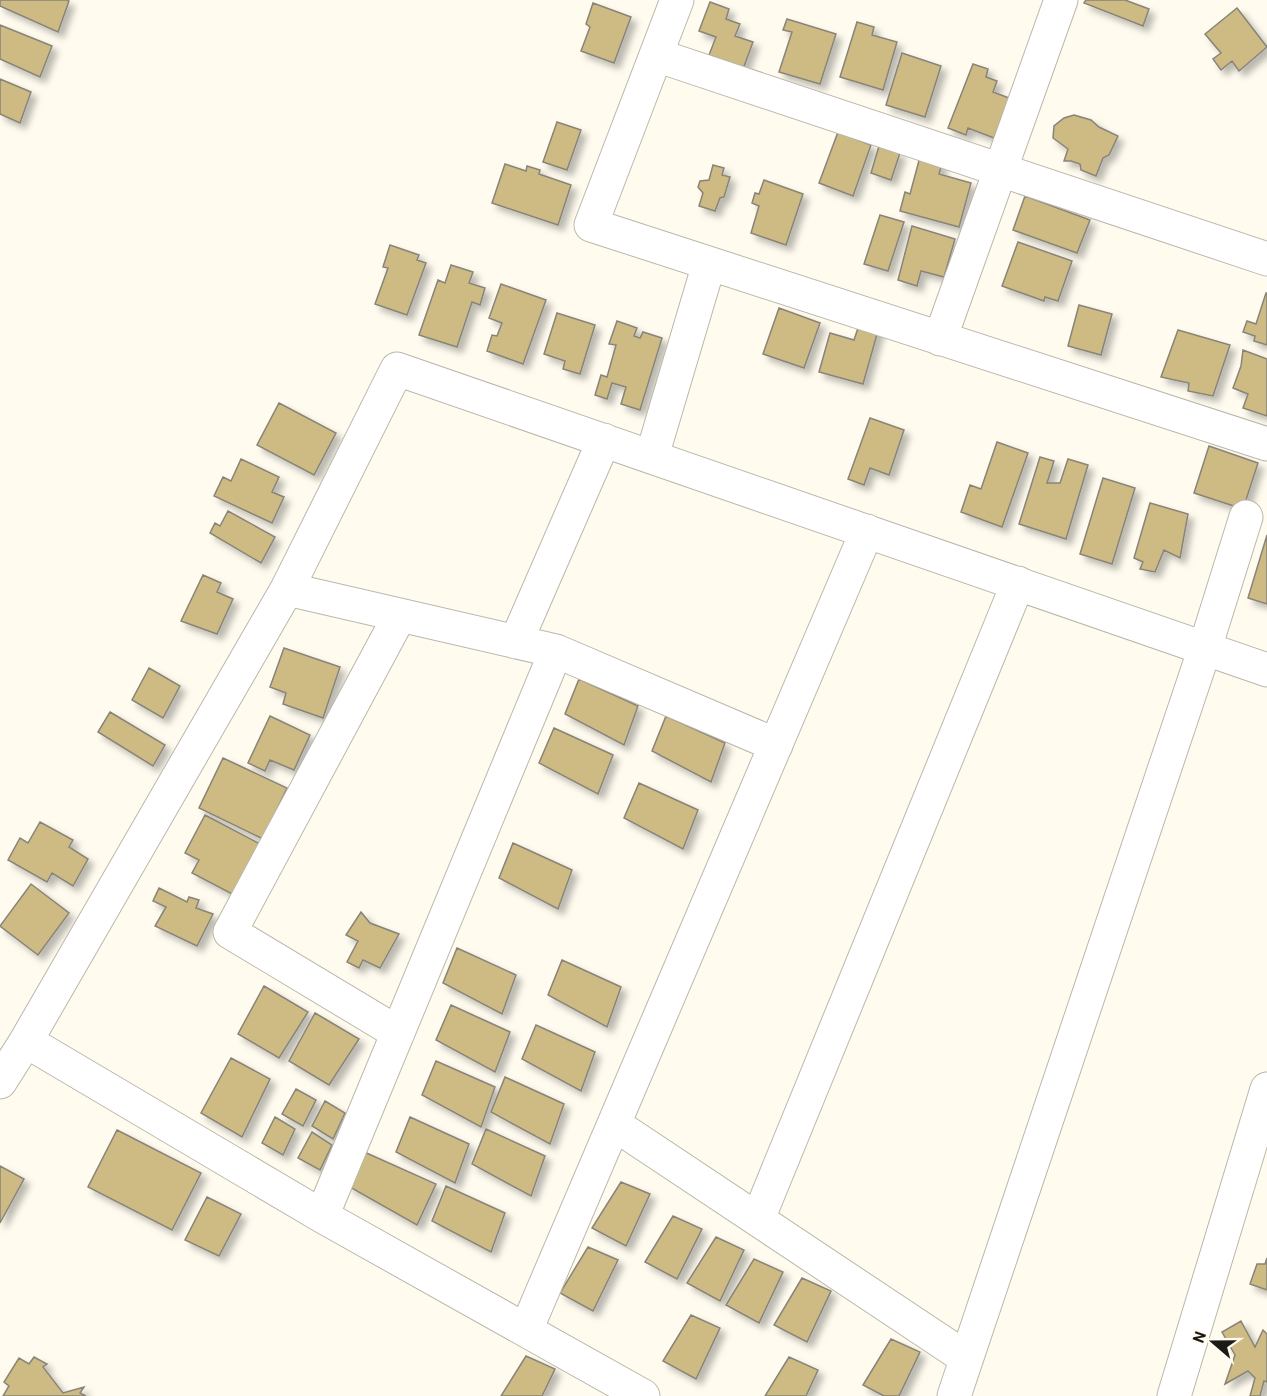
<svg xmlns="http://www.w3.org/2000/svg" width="1267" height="1396" font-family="Barlow,sans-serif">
<defs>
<filter id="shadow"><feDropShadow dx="5.5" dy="5.5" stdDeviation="3" flood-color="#0004"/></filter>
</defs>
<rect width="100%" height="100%" fill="#fffbef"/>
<path fill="#cebb83" stroke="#888479" stroke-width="1.5" filter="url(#shadow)" d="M0 0H67L69 1 58 32 0 6Z
M1086 0H1125L1149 9 1143 26 1084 3Z
M710 2 729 9 726 19 740 24 735 36 753 42 743 69 709 55 716 37 699 31Z
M593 3 631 17 614 63 581 51 590 27 586 24Z
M1237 8 1267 47 1239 71 1232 61 1221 70 1213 59 1221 53 1205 34Z
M787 19 836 34 820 84 779 72 792 32 783 30Z
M857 22 874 27 872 35 897 42 883 90 840 77Z
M0 25 52 46 40 77 0 59Z
M902 53 941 66 925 117 886 105Z
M973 64 988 69 986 77 997 81 993 92 1009 98 994 138 968 128 966 135 948 128Z
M0 79 31 92 20 123 0 114Z
M1074 115 1091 120 1099 127 1118 136 1109 155 1103 158 1096 176 1081 170 1080 164 1071 161H1064L1068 149 1053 138 1054 126 1064 118Z
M557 122 581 130 567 170 543 162Z
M838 132 871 145 853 196 819 183Z
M879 146 900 153 891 180 871 173Z
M920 157 942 163 939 174 971 183 959 227 900 211 905 192 910 194Z
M505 164 526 171 527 166 540 170 539 174 571 185 558 225 492 203Z
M713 165 724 168 722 175 730 177 724 197 720 198 715 211 699 206 703 193 698 187 700 181 709 180Z
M764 180 803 194 786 245 751 233 759 206 752 203 755 193 759 194Z
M1025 196 1090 220 1077 253 1013 230Z
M880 215 904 222 888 271 864 264Z
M912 226 955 239 944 277 921 271 917 286 898 280Z
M1018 242 1072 261 1058 301 1045 297 1044 301 1002 286Z
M390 245 419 255 417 260 426 263 407 315 375 304 388 268 383 267Z
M451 265 473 272 469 283 485 288 480 305 472 302 457 347 419 335 438 280 445 283Z
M501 284 546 300 523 364 487 351 492 335 497 336 502 323 489 318Z
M1266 293H1267V345L1254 341 1255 336 1243 332 1247 321 1256 324Z
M1079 305 1112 314 1101 355 1068 346Z
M779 308 820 323 804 368 763 354Z
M557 313 595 325 580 374 563 369 565 361 544 354Z
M617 321 637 328 634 336 640 338 643 332 662 338 640 410 621 404 626 387 612 383 607 399 595 395 601 375 607 377 616 345 609 344Z
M860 322 879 327 863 384 819 372 830 333 854 340Z
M1178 330 1230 345 1213 396 1188 391 1189 383 1161 377Z
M1243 350 1267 359V416L1243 408 1248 394 1233 388 1241 366Z
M279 403 336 433 314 475 257 445Z
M870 418 904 430 889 475 870 468 864 485 848 479Z
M997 442 1028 453 1002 527 961 512 970 485 981 489Z
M1209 446 1258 463 1243 509 1194 493Z
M1040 457 1054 461 1047 483H1060L1068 459 1088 465 1066 539 1019 524Z
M241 459 279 477 272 492 284 497 272 523 214 496 223 477 231 481Z
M1103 478 1135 488 1112 564 1080 554Z
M1150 503 1188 514 1180 558 1164 550 1155 572 1140 569 1143 562 1134 558Z
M228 511 275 537 261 563 210 533 215 523 220 526Z
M1267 535V604L1248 598Z
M203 575 221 583 217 592 233 599 217 634 181 621Z
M284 648 340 667 323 718 283 704 286 693 270 687Z
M149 668 180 686 163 718 132 700Z
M579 679 638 706 624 745 565 714Z
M110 712 165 745 153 766 98 732Z
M270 716 310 735 294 770 270 760 265 771 248 763Z
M666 716 725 743 711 782 652 751Z
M554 728 613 755 598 794 539 763Z
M223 758 287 788 263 839 199 808Z
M639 783 698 810 683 849 624 818Z
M205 815 262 845 236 896 192 873 199 860 185 853Z
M40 822 73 840 69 847 88 859 73 886 52 873 47 882 8 860 20 838 28 843Z
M513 843 572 870 558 909 499 878Z
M31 884 69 913 38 955 0 926Z
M159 888 187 902 189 897 199 900 196 908 213 914 197 946 155 926 166 907 153 901Z
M361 912 370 923 399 934 380 968 363 960 359 968 347 962 358 941 346 935Z
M457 948 516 975 502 1014 443 983Z
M562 960 621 987 607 1027 548 995Z
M264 986 308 1012 279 1058 238 1034Z
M451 1005 510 1032 495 1072 436 1040Z
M315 1013 359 1039 329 1085 289 1061Z
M536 1025 595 1052 581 1091 522 1059Z
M231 1058 270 1079 242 1137 201 1113Z
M436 1061 495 1087 481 1127 422 1095Z
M505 1077 564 1104 550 1144 491 1112Z
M296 1089 316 1100 303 1126 282 1114Z
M325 1101 345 1113 333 1139 312 1126Z
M275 1117 295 1129 283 1155 262 1143Z
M410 1117 469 1144 455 1183 396 1152Z
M486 1129 545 1156 531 1196 472 1164Z
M117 1130 201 1173 172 1230 88 1187Z
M312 1132 332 1145 320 1170 298 1158Z
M362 1151 436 1184 417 1225 348 1186Z
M0 1166 24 1179 0 1223Z
M621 1182 650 1194 626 1246 592 1228Z
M446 1186 505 1213 491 1252 432 1221Z
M207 1197 241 1214 219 1256 185 1240Z
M673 1216 702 1229 677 1279 645 1262Z
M716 1237 744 1250 720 1301 687 1283Z
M588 1247 618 1260 593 1311 560 1293Z
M1267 1258V1290L1250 1284 1257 1264H1265Z
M754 1259 783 1272 759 1323 726 1305Z
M802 1278 831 1291 807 1342 774 1325Z
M691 1315 720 1328 696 1379 663 1361Z
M1241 1321 1255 1347 1263 1330 1267 1334V1382L1264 1381 1260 1396H1250L1255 1378 1248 1371 1225 1384 1235 1355 1222 1332Z
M891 1339 920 1352 899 1396H884L863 1385Z
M526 1356 555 1369 542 1396H501Z
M34 1357 47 1364 43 1367 63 1393 84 1387 80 1393 86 1396H3L9 1386 4 1382 19 1358 29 1364Z
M789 1357 818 1370 806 1396H765Z"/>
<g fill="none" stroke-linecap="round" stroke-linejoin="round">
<defs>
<path id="minor" d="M677 0 591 225 1267 444
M656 55 1267 259
M940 339 1061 0
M652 456 709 264
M287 589 556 651 776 745
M516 642 604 440
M398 1033 230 932 400 615
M26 1041 322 1216 643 1396
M0 1082 26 1041 287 589 397 369 1267 670
M614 1124 966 1358
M322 1216 556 651
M758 1219 1018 583
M526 1330 867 531
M954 1396 1205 648 1246 517
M1174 1396 1267 1089"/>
</defs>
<use href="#minor" stroke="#bbb7ac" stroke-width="35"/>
<use href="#minor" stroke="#fff" stroke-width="33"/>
</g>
<g transform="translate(1213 1342) rotate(290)" stroke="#fffbef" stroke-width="4.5" paint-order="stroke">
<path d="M0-4.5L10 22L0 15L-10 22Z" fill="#1b1a16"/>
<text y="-9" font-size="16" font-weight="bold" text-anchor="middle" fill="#1b1a16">N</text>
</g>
</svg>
